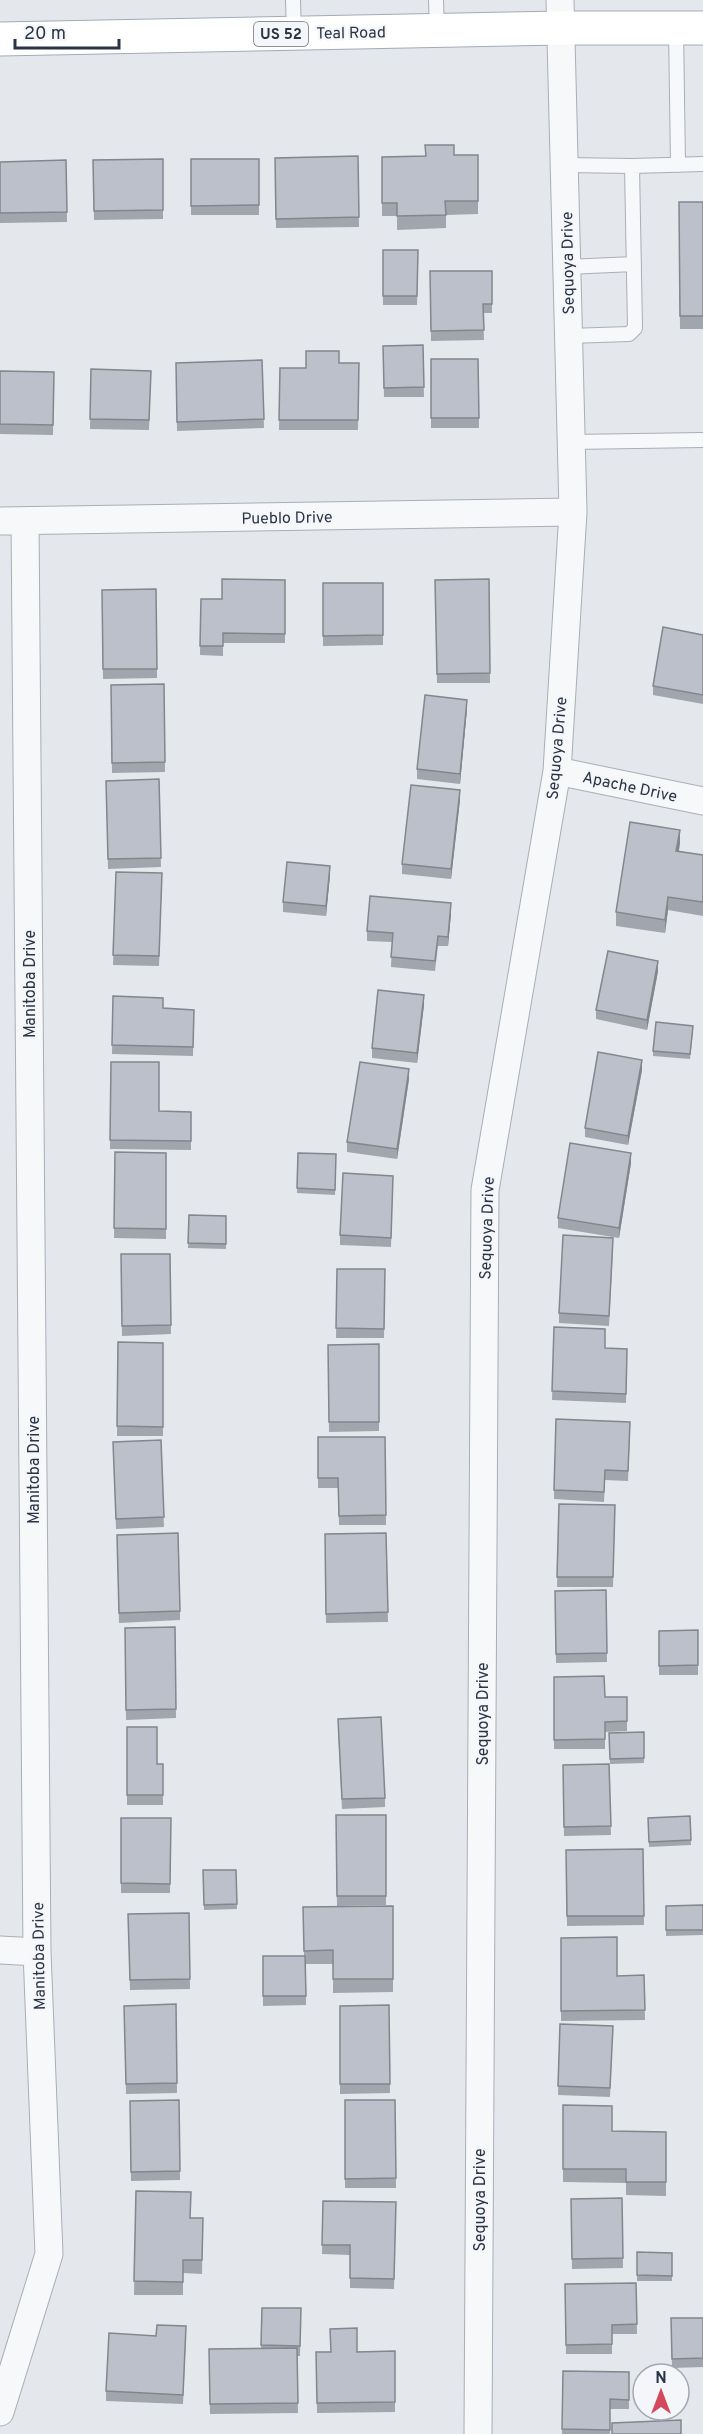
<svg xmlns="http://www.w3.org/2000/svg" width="703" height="2434" font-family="Overpass,sans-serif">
<rect width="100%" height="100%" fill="#e4e7ec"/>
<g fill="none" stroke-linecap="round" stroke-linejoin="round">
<defs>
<path id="lane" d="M293 0 294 34
M436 0 437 31
M676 28 678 165
M565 165 632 166 635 328 629 334 569 336
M632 166 703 164
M567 267 634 264
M571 442 703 440"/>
<path id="street" d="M0 521 573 512
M557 771 703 801
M0 1950 37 1952
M0 2412 49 2254 37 1952 25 521
M478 2434 485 1190 557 771 573 512 560 0"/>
<path id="primary" d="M0 39 562 28H703"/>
</defs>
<use href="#lane" stroke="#a9aeb7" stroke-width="16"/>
<use href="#street" stroke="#a9aeb7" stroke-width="29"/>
<use href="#primary" stroke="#a3abb8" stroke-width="35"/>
<use href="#lane" stroke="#f7f8fa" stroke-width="14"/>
<use href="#street" stroke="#f7f8fa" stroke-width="27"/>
<use href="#primary" stroke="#fff" stroke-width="33"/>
</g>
<path fill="#a1a5ae" d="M454 155H478V214L446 215V228L397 230V216H382V157Z
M358 156 359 227 276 228 275 158Z
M163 159V219L94 220 93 160Z
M191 159H259V215H191Z
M66 160 67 222 0 223V162Z
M679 202H703V329H680Z
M383 250H418L417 305H383Z
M430 271H492V313H483L484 340 431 341Z
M423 345 424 397H384L383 346Z
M431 359H478L479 428H431Z
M262 360 264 428 177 431 176 363Z
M339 363H359L358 430H279L280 368H306Z
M91 369 151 371 149 430 90 429Z
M0 371 54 372 53 435 0 434Z
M489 579 490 683H437L435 580Z
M285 580V643H223V656L200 655 201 599H222Z
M323 583H383V645L323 646Z
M156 589 157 678 103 679 102 590Z
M703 635V704L653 695V686Z
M164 684 165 772 112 773 111 685Z
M467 709 460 784 417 779V769Z
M159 779 161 867 108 869 106 781Z
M460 800 451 879 402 874V864Z
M680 843 679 851 703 855V916L668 910 665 933 616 926V912Z
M116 872 162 873 159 966 113 965Z
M330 875 326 916 283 912V902Z
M451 913 448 946H438L435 971 391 967 392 942 367 941V931Z
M658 971 647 1030 596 1019V1010Z
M113 996 163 1008 194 1010 193 1056 112 1054Z
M424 1005 417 1063 372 1058V1048Z
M693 1031 690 1059 653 1056V1051Z
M111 1062 159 1111 191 1112V1150L110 1149Z
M642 1070 628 1145 585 1137V1128Z
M409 1079 397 1159 347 1152V1142Z
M115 1152 166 1153V1239L114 1238Z
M298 1153 336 1154 335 1195 297 1193Z
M631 1163 619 1238 558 1228V1218Z
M393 1176 391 1247 340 1245V1235Z
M189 1215 226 1216V1249L188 1248Z
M613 1248 609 1326 559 1323V1313Z
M121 1254H170L171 1334 122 1336Z
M337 1269H385L384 1338H336Z
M554 1327 605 1348 627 1349 626 1403 552 1400Z
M118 1342 163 1343V1436H117Z
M379 1344V1431L329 1432 328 1345Z
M630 1432 628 1481 605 1480 604 1502 554 1499V1490Z
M318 1437H385L386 1525H339L338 1488H318Z
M161 1440 164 1527 116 1529 113 1442Z
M559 1504 615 1505 613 1587H557Z
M386 1533 388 1622 326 1623 325 1534Z
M117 1535 180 1611V1620L119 1623Z
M606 1590 607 1662 556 1663 555 1591Z
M175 1627 176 1718 126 1720 125 1628Z
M698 1630V1675H659V1631Z
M554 1677 605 1697H627V1731L605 1732V1749H554Z
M127 1727 157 1764H163V1805H127Z
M338 1729 385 1798V1807L342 1809Z
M644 1732V1763L610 1764 609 1733Z
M609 1764 611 1835 564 1836 563 1765Z
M336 1815H386V1905L337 1906Z
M690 1816 691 1845 649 1847 648 1818Z
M121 1818H171L170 1893H121Z
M643 1849 644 1925 567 1926 566 1850Z
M203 1870H236L237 1909 204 1910Z
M703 1905V1935L666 1936V1906Z
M393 1906V1992L333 1993V1964H306V2005L263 2006V1956H304L303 1907Z
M189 1913 190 1989 130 1990 128 1914Z
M561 1938 617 1976 644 1975 645 2020 561 2021Z
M176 2004 177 2093 126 2094 124 2006Z
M389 2005 390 2093 340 2094V2006Z
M560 2024 613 2026 610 2097 558 2095Z
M179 2100 180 2180 131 2181 130 2101Z
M345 2100H395L396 2188H345Z
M563 2105 612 2131 666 2132V2196L626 2195V2183L563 2182Z
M136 2191 190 2218H203L202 2274 183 2273V2295H134Z
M622 2198 623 2268 572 2269 571 2199Z
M323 2201 396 2202 394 2289 350 2288V2255L322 2254Z
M637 2252 672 2253V2281H637Z
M636 2283 637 2334H612V2354H566L565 2284Z
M262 2308H301L300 2356H297L298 2413 210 2414 209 2349H261Z
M671 2318H703V2367L672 2368Z
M156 2336H186L183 2404 106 2401V2391Z
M395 2351V2412L317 2413 316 2352Z
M563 2371 629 2372V2409H610V2434H562Z"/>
<path fill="#83868d" d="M467 700V709L460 784V774Z
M460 790V800L451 879V869Z
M680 830V843L676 865V851Z
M330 866V875L326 916V906Z
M668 897V910L665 933V920Z
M451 903V913L448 946V937Z
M658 961V971L647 1030V1020Z
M424 995V1005L417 1063V1053Z
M642 1060V1070L628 1145V1136Z
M409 1069V1079L397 1159V1149Z
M631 1153V1163L619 1238V1228Z"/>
<path fill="#bbc0ca" stroke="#83868d" stroke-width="1.5" d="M425 145H454V155H478V201H445L446 215 397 216V203H382V157L426 156Z
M358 156 359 217 276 219 275 158Z
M163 159V210L94 211 93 160Z
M191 159H259V205L191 206Z
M66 160 67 212 0 213V162Z
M679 202H703V316H680Z
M383 250H418L417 296H383Z
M430 271H492V304H483L484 330 431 331Z
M423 345 424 387 384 388 383 346Z
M306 351H339V363H359L358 420H279L280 368H306Z
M431 359H478L479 418H431Z
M262 360 264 419 177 422 176 363Z
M91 369 151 371 149 420 90 419Z
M0 371 54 372 53 425 0 424Z
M222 579 285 580V634L223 633V646H200L201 599H222Z
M489 579 490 673 437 674 435 580Z
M323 583H383V635L323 636Z
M156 589 157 669H103L102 590Z
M663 627 703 635V695L653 686Z
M164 684 165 762 112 763 111 685Z
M425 695 467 700 460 774 417 769Z
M159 779 161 858 108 859 106 781Z
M411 785 460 790 451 869 402 864Z
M630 822 680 830 676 851 703 855V902L668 897 665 920 616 912Z
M287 862 330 866 326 906 283 902Z
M116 872 162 873 159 956 113 955Z
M370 896 451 903 448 937 438 936 435 961 391 957 393 933 367 931Z
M608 951 658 961 647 1020 596 1010Z
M378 990 424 995 417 1053 372 1048Z
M113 996 163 998V1008L194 1010 193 1047 112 1045Z
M656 1022 693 1026 690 1054 653 1051Z
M598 1052 642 1060 628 1136 585 1128Z
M111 1062H159V1111L191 1112V1141L110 1140Z
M360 1062 409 1069 397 1149 347 1142Z
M570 1143 631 1153 619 1228 558 1218Z
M115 1152 166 1153V1229L114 1228Z
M298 1153 336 1154 335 1190 297 1188Z
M343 1173 393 1176 391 1238 340 1235Z
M189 1215 226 1216V1244L188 1243Z
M563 1235 613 1238 609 1316 559 1313Z
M121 1254H170L171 1325 122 1326Z
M337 1269H385L384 1329 336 1328Z
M554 1327 605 1329V1348L627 1349 626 1394 552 1391Z
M118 1342 163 1343V1427L117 1426Z
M379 1344V1422H329L328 1345Z
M556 1419 630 1422 628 1471 605 1470 604 1492 554 1490Z
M318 1437H385L386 1515 339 1516 338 1478H318Z
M161 1440 164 1517 116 1519 113 1442Z
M559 1504 615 1505 613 1577H557Z
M178 1533 180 1611 119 1613 117 1535Z
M386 1533 388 1612 326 1614 325 1534Z
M606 1590 607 1653 556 1654 555 1591Z
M175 1627 176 1709 126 1710 125 1628Z
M698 1630V1665L659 1666V1631Z
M604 1676 605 1697H627V1721L605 1722V1739L554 1740V1677Z
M381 1717 385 1798 342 1799 338 1719Z
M127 1727H157V1764H163V1795H127Z
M644 1732V1758L610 1759 609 1733Z
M609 1764 611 1826 564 1827 563 1765Z
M336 1815H386V1896H337Z
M690 1816 691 1840 649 1842 648 1818Z
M121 1818H171L170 1884 121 1883Z
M643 1849 644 1916H567L566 1850Z
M203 1870H236L237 1904 204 1905Z
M703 1905V1930H666V1906Z
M393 1906V1979H333V1950L304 1951 303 1907Z
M189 1913 190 1979 130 1980 128 1914Z
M617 1937V1976L644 1975 645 2010 561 2011V1938Z
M263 1956H305L306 1996H263Z
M176 2004 177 2083 126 2084 124 2006Z
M389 2005 390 2084H340V2006Z
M560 2024 613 2026 610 2088 558 2086Z
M179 2100 180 2171 131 2172 130 2101Z
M345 2100H395L396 2178 345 2179Z
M563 2105 612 2106V2131L666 2132V2182H626V2169H563Z
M136 2191 191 2192 190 2218H203L202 2260H183V2282L134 2281Z
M622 2198 623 2258 572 2259 571 2199Z
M323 2201 396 2202 394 2279 350 2278V2245H322Z
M637 2252 672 2253V2276L637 2275Z
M636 2283 637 2324 612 2325V2344L566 2345 565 2284Z
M262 2308H301L300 2346 261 2345Z
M671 2318H703V2358L672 2359Z
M157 2325 186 2326 183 2395 106 2391 109 2333 156 2336Z
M357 2328V2352L395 2351V2402L317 2403 316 2352H331L330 2329Z
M297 2348 298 2403 210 2404 209 2349Z
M563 2371 629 2372V2400L610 2399V2430L562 2429Z
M681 2420V2434H612V2423Z"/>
<g text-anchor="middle" stroke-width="4.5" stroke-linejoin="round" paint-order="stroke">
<rect fill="#f4f6f9" stroke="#676e7b" stroke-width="1.5" x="254" y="22" width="54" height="24" rx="4.5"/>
<g font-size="15" font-weight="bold" fill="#2b3445">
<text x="281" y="39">US 52</text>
</g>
<g font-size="16" fill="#2b3445" stroke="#f4f6f9">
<text transform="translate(351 32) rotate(-1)" y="6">Teal Road</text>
<text transform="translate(567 263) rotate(-91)" y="6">Sequoya Drive</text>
<text transform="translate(287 517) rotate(-1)" y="6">Pueblo Drive</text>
<text transform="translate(556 748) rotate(-85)" y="6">Sequoya Drive</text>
<text transform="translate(630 786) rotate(12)" y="6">Apache Drive</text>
<text transform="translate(29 984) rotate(-90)" y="6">Manitoba Drive</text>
<text transform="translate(486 1228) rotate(-88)" y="6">Sequoya Drive</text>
<text transform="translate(33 1470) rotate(-90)" y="6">Manitoba Drive</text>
<text transform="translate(482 1714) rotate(-90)" y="6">Sequoya Drive</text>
<text transform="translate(38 1956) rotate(-91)" y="6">Manitoba Drive</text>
<text transform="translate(479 2200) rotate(-90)" y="6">Sequoya Drive</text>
</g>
</g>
<g transform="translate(661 2392)"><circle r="28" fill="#f4f6f9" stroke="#a4a8b1" stroke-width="1.5"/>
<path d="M0-4.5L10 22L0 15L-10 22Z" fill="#d1495b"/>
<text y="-9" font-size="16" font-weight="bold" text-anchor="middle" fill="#2b3445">N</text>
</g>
<path d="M15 39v9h104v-9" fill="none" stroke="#2b3445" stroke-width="3"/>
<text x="24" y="39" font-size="18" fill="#2b3445" stroke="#f4f6f9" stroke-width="4.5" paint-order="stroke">20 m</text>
</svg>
